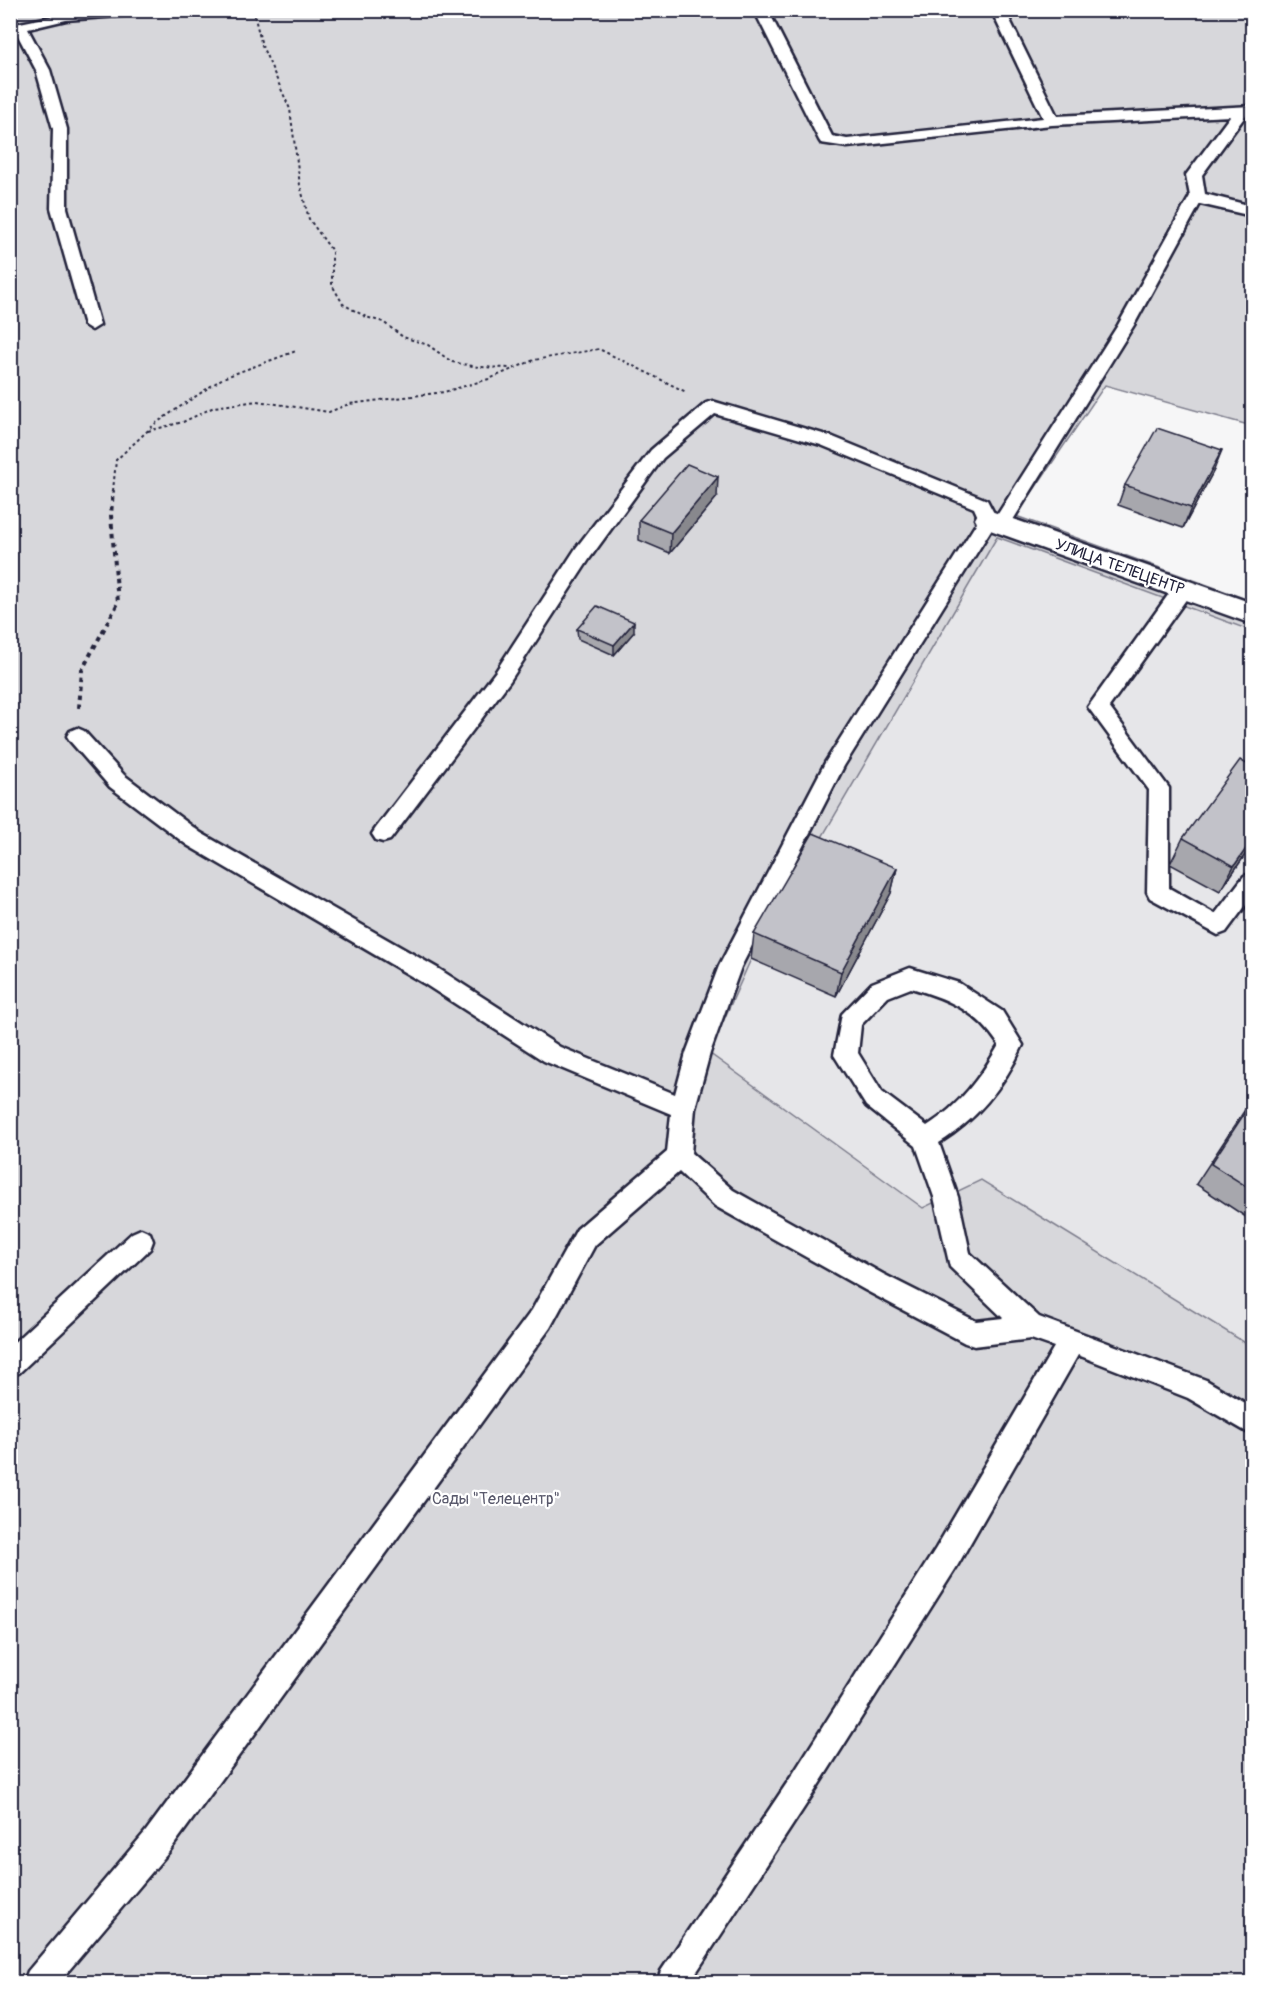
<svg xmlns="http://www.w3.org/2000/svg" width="1263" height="1993" font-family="Pangolin,sans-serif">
<rect width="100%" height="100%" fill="#f6f6f7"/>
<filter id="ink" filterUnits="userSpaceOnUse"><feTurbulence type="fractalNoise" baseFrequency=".0167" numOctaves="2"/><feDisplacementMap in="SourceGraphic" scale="12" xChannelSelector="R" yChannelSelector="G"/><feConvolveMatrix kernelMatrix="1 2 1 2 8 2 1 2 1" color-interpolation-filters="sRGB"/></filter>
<g filter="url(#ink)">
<path fill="#e6e6e9" d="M997 537 1252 631V1347L981 1181 923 1209 709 1053 751 959Z"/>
<path fill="#d7d7db" stroke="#7c7c8b" stroke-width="1.5" d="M11 11H1252V426L1105 385 1016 516 1252 601V631L997 537 751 959 709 1053 923 1208 981 1180 1252 1347V1982H11Z"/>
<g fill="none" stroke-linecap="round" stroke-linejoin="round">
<defs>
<path id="service" d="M84 10H152L145 14 66 20 28 29 50 70 67 129V208L100 325 92 330 84 325 51 208 53 129 36 70 16 32 10 33V25Z
M754 10H768L832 136 847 139 1043 118 991 10H1005L1057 116 1252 106V114L1246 115 1202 175 1205 194 1252 206V216L1200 204 1134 325 1008 528 1002 529 994 525 844 766 741 967 710 1053 695 1108 691 1153 733 1190 883 1274 976 1321 1003 1318 950 1267 934 1197 916 1146 866 1106 834 1055 842 1014 872 983 910 968 959 983 1002 1011 1023 1045C1004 1086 978 1119 939 1143L958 1197 970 1253 1039 1317 1206 1380 1252 1407V1435L1188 1398 1078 1355 956 1568 811 1797 690 1982H657L661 1971 791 1777 936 1548 1054 1347 1031 1339 974 1346 965 1343 865 1290 715 1206 679 1172 595 1245 550 1328 168 1853 59 1982H24L28 1971 146 1831 532 1310 577 1229 667 1152 671 1114 544 1061 423 983 187 845 110 787 70 741 67 736 70 731 77 728 84 731 124 775 201 833 439 969 560 1047 675 1094 686 1053 719 966 826 761 979 519 974 508 821 445 715 414 663 458 590 558 510 681 390 840 383 842 376 840 372 834 376 828 496 671 576 548 651 450 706 403 712 401 833 437 987 500 996 517 1118 325 1190 196 1186 175 1230 116 1052 125 847 147 821 143 819 140ZM911 988C949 999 977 1011 999 1045 980 1078 960 1105 927 1126L882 1092 858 1053 861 1025 888 997Z
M1183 582 1190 584 1192 589 1190 594 1109 707 1169 788V888L1215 914 1244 876 1252 873V897L1226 932 1218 935 1150 898 1147 892 1149 790 1088 707 1176 584Z
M141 1229 150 1233 153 1241 150 1249 19 1373 10 1376V1346L132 1233Z"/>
<path id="minor" d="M988 510 1252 603V624L979 526 975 519 979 512Z"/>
</defs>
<use href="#service" stroke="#22223b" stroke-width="5"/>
<use href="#minor" stroke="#22223b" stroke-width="5"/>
<path stroke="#22223b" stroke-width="2" stroke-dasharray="3 3" stroke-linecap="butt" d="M253 10 262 46 290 109 300 185 309 219 332 251V285L343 304 366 317 383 322 403 337 428 345 452 362 478 367 511 368
M148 431 183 422 214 407 257 401 329 412 349 404 444 392 489 379 534 360 599 349 686 392
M113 491 116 460 156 423 223 378 296 351"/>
<path stroke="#22223b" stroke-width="4" stroke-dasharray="4.5 4.5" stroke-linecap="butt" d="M79 708 82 670 118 603 111 515 113 490"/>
<use href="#service" fill="#fff" fill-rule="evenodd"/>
<use href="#minor" fill="#fff" fill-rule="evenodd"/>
</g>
<path fill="#a7a7ad" stroke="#22223b" stroke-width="1.5" d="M1214 470 1183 528 1118 505 1125 485Z
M717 497 670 553 639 540V520Z
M577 629 634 632 614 655 578 639Z
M1252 767V845L1220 891 1170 864 1183 838Z
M897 868 891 893 836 996 751 959 754 934Z
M1252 1099V1221L1196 1184Z"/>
<path fill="#88888d" stroke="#22223b" stroke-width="1.5" d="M1222 450 1214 470 1183 528 1191 508Z
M718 477 717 497 670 553 671 533Z
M634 622V632L614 655V645Z
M1252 840V845L1220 891 1234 866Z
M897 868 891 893 836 996 841 972Z"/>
<path fill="#c2c2c9" stroke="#22223b" stroke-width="1.5" d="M1157 428 1222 450 1191 508 1125 485Z
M687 464 718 477 671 533 639 520Z
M597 606 634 622 614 645 577 629Z
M1240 760 1252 767V840L1234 866 1183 838Z
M813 833 897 868 841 972 754 934Z
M1252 1102V1190L1211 1164Z"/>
</g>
<g text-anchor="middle" stroke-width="4.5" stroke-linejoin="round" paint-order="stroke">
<g font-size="16" fill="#22223b" stroke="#fff">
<text transform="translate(1120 566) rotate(20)" y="6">УЛИЦА ТЕЛЕЦЕНТР</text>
</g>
<g font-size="16" fill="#58586b" stroke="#fff">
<text x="496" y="1504">Сады "Телецентр"</text>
</g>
</g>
<rect width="1263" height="1993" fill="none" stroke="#fff" stroke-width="36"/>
<rect x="18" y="18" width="1227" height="1957" fill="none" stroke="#22223b" stroke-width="2" filter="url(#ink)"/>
</svg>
